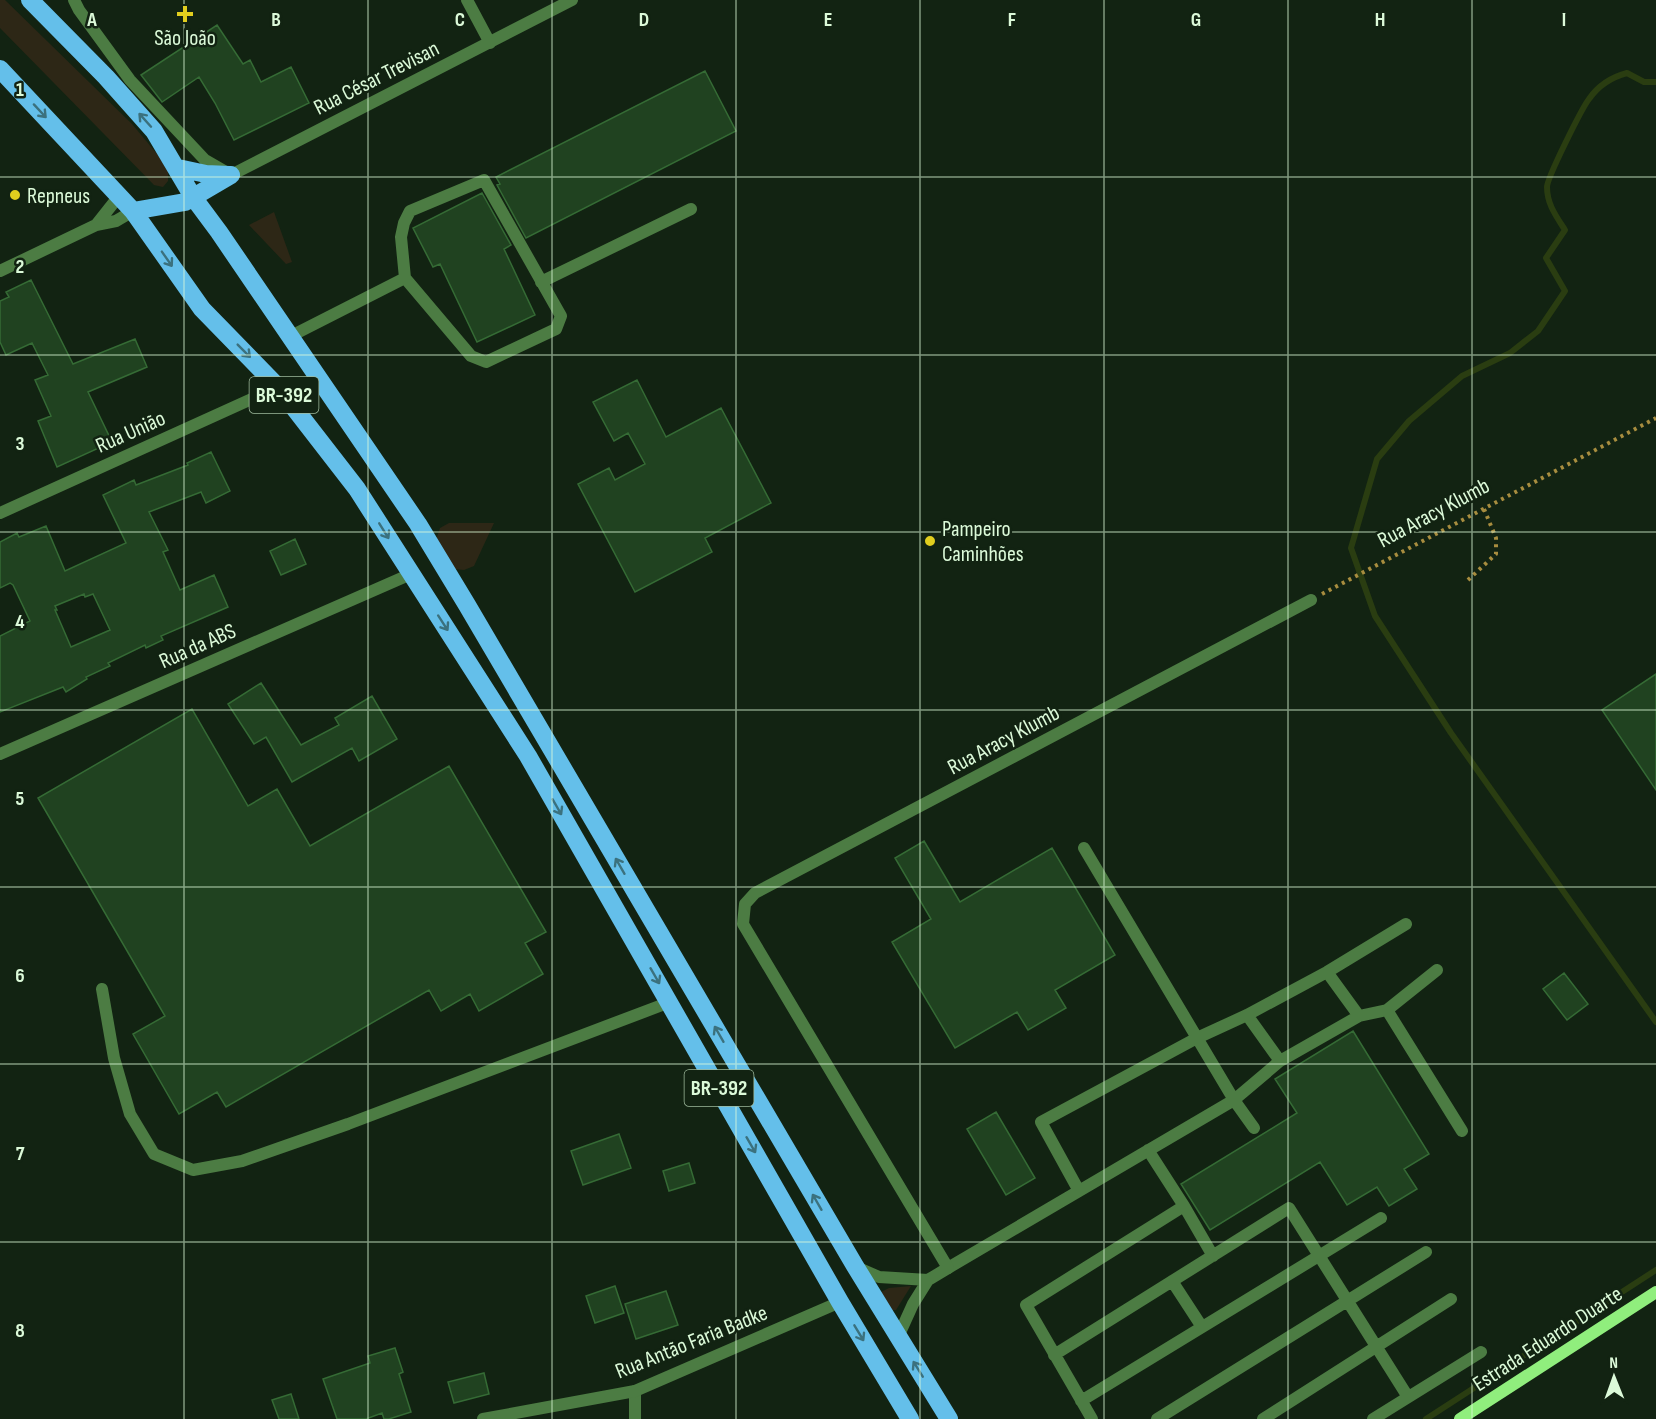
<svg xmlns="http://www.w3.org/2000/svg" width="1656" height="1419" font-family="'Sofia Sans Condensed',sans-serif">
<rect width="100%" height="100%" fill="#122312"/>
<path fill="#2d2716" d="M0 0H5L132 124 168 167V181L163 187 154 185 0 28Z
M274 212 292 262 286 264 249 225Z
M449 523H494L474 566 464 570 454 569 435 543 440 528Z
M911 1286 896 1310 887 1311 881 1292 889 1288Z"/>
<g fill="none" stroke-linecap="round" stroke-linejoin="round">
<path stroke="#2a3d11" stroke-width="6" d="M1656 82H1644L1627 73C1612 77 1598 86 1589 99 1582 108 1547 178 1547 187 1547 204 1556 216 1565 230L1546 258 1565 291 1538 331 1510 353 1462 376 1409 421 1377 459 1351 548 1375 616 1451 733 1656 1022
M1426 1419 1656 1270"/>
</g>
<path fill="#204220" stroke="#356b35" stroke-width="1.5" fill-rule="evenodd" d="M217 25 243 64 250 60 261 82 291 67 309 103 234 140 215 103 199 77 162 102 141 75Z
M705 71 736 131 526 238 497 185 500 184 496 177Z
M482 193 511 245 504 249 535 315 477 342 440 264 433 267 413 228Z
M31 280 73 364 135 339 147 367 88 392 112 442 57 467 38 421 51 416 35 380 48 375 32 343 6 355 0 342V301L9 297 6 292Z
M637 380 666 437 721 408 771 503 705 538 712 552 635 592 578 484 609 468 615 480 645 464 628 433 614 441 593 402Z
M211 452 230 491 206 503 201 492 149 512 168 550 163 552 180 590 214 575 228 607 161 636 163 640 146 648 145 645 108 663 110 666 86 677 87 679 66 692 63 687 0 712V636L30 621 13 585 10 583 0 588V542L17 533 19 537 46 526 65 571 126 543 103 495 134 480 136 485 188 465 187 463ZM84 594 85 597 93 594 110 630 71 647 55 610H57L55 606Z
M295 539 306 564 281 575 270 551Z
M1656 674V790L1602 710Z
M261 683 301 745 339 725 335 718 372 696 397 739 359 761 352 748 292 782 266 737 254 744 228 704Z
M192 709 248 806 277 789 310 846 449 766 546 932 525 943 543 974 479 1011 470 994 441 1011 429 990 226 1107 217 1092 179 1114 133 1034 165 1016 38 798Z
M924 841 960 902 1052 848 1115 955 1055 990 1066 1008 1028 1030 1017 1012 955 1048 892 942 931 919 895 858Z
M1564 973 1588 1004 1567 1020 1543 989Z
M1353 1031 1429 1154 1404 1169 1417 1189 1389 1206 1377 1187 1347 1205 1320 1162 1210 1230 1181 1184 1297 1113 1275 1079Z
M996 1112 1035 1178 1006 1195 967 1129Z
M619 1134 631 1168 583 1185 571 1151Z
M689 1163 695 1183 669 1191 663 1171Z
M615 1286 624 1313 595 1323 586 1296Z
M666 1291 678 1325 636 1339 625 1304Z
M395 1348 403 1372 399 1374 411 1412 389 1419H384L382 1413 366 1419H337L323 1379 370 1363 368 1356Z
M484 1373 489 1394 454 1403 448 1382Z
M291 1394 299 1419H279L272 1400Z"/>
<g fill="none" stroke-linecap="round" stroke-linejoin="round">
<path stroke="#a88d3f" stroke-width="4" stroke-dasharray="3 4.5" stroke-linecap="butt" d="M1468 580 1496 554V538L1484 509
M1322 594 1656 418"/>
<path stroke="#4c7c43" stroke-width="12" d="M484 180 561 316 556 329 486 362 471 356 405 278 401 237 404 223 410 211Z
M541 282 691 209
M289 337 405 278
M1084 848 1234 1100 1254 1128
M1327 972 1359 1016
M102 989 114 1058 130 1114 154 1154 193 1170 242 1161 348 1124 670 1002
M1387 1010 1462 1131
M1247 1015 1280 1061
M1148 1150 1184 1206 1213 1256
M1079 1191 1041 1122 1197 1038 1247 1015 1327 972 1406 924
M948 1268 1234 1100 1280 1061 1359 1016 1387 1010 1437 970
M1172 1281 1202 1327
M1054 1355 1289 1208 1408 1397
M635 1391V1419
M1081 1401 1381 1218
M1092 1419 1026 1305 1184 1206
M1157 1419 1426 1252
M1263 1419 1451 1299
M1373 1419 1481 1352"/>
<path stroke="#4c7c43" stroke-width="12" d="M74 0 79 10 130 80 205 160 231 175 572 0
M467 0 490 43
M96 225 119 196
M0 271 96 225 116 221 133 211
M0 513 278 387
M0 754 411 574
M856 1267 879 1277 928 1280
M898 1337 913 1304 928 1280 948 1268 743 924 745 904 755 893 1311 600
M483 1419 635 1391 840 1302"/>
<path stroke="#90ee7d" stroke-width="12" d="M1460 1419 1656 1292"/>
<path stroke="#64bfea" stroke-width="18" d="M30 0 106 77 154 131 193 197 219 232 418 524 467 605 855 1266 949 1419
M0 69 133 211 202 309 278 387 357 489 528 756 840 1302 910 1419
M178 168 206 174 229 175
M133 211 185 202 231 175"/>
</g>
<defs><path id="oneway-shaft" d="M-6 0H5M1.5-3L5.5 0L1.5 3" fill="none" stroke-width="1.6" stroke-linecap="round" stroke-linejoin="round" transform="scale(1.5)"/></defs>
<g stroke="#3b717e">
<use href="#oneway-shaft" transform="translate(40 111) rotate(47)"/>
<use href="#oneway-shaft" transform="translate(145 120) rotate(-132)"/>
<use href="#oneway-shaft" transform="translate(167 259) rotate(55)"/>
<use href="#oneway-shaft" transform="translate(244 351) rotate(45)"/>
<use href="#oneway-shaft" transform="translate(384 531) rotate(58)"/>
<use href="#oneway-shaft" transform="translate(443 623) rotate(57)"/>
<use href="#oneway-shaft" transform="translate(557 807) rotate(60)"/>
<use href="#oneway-shaft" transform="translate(620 866) rotate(-120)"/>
<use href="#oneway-shaft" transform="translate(655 976) rotate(60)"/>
<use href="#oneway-shaft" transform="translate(719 1034) rotate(-120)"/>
<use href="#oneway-shaft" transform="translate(751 1145) rotate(60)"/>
<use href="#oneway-shaft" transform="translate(817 1202) rotate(-120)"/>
<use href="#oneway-shaft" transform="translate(859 1333) rotate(59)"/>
<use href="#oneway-shaft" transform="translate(918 1369) rotate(-122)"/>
</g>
<path fill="none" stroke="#dcfad9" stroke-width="1.5" stroke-opacity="0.55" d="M184 0V1419M368 0V1419M552 0V1419M736 0V1419M920 0V1419M1104 0V1419M1288 0V1419M1472 0V1419M0 177H1656M0 355H1656M0 532H1656M0 710H1656M0 887H1656M0 1064H1656M0 1242H1656"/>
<g fill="#e1ce1e" stroke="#122312" stroke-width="2">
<path d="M182 5h6v6h6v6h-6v6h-6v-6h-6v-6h6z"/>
<circle cx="15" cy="195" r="6"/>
<circle cx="930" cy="541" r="6"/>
</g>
<g text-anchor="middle" stroke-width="5" stroke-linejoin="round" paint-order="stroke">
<g fill="#122312" stroke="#9fba9d" stroke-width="1.5">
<rect x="249.5" y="377" width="69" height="36" rx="4.5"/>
<rect x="684.5" y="1070" width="69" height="36" rx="4.5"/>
</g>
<g font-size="21" font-weight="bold" fill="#dcfad9">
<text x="284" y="402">BR-392</text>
<text x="719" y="1095">BR-392</text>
</g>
<g font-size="22" fill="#dcfad9" stroke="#122312" text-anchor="start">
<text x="185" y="45" text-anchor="middle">São João</text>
<text x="27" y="203">Repneus</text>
<text x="942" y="536">Pampeiro<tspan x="942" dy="25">Caminhões</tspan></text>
</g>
<g font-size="22" fill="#dcfad9" stroke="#122312">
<text transform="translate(376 77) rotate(-27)" y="8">Rua César Trevisan</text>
<text transform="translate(130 431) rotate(-24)" y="8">Rua União</text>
<text transform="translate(1433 512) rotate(-28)" y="8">Rua Aracy Klumb</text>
<text transform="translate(197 645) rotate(-24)" y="8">Rua da ABS</text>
<text transform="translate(1003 739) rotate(-28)" y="8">Rua Aracy Klumb</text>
<text transform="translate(1547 1338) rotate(-33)" y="8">Estrada Eduardo Duarte</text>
<text transform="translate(691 1341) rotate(-22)" y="8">Rua Antão Faria Badke</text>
</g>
</g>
<g font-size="20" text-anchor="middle" font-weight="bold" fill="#dcfad9" stroke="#122312" stroke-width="5" stroke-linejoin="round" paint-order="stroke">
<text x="92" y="26">A</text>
<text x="276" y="26">B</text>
<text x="460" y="26">C</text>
<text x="644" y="26">D</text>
<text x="828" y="26">E</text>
<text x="1012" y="26">F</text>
<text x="1196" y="26">G</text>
<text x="1380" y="26">H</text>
<text x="1564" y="26">I</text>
<text x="20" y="96">1</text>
<text x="20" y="273">2</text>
<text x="20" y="450">3</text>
<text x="20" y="628">4</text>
<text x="20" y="805">5</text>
<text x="20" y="982">6</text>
<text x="20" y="1160">7</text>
<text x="20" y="1337">8</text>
</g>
<g transform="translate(1614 1377) rotate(359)" stroke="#122312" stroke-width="4.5" paint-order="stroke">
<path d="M0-4.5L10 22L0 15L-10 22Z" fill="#dcfad9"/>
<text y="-9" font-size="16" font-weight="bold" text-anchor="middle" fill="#dcfad9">N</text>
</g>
</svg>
